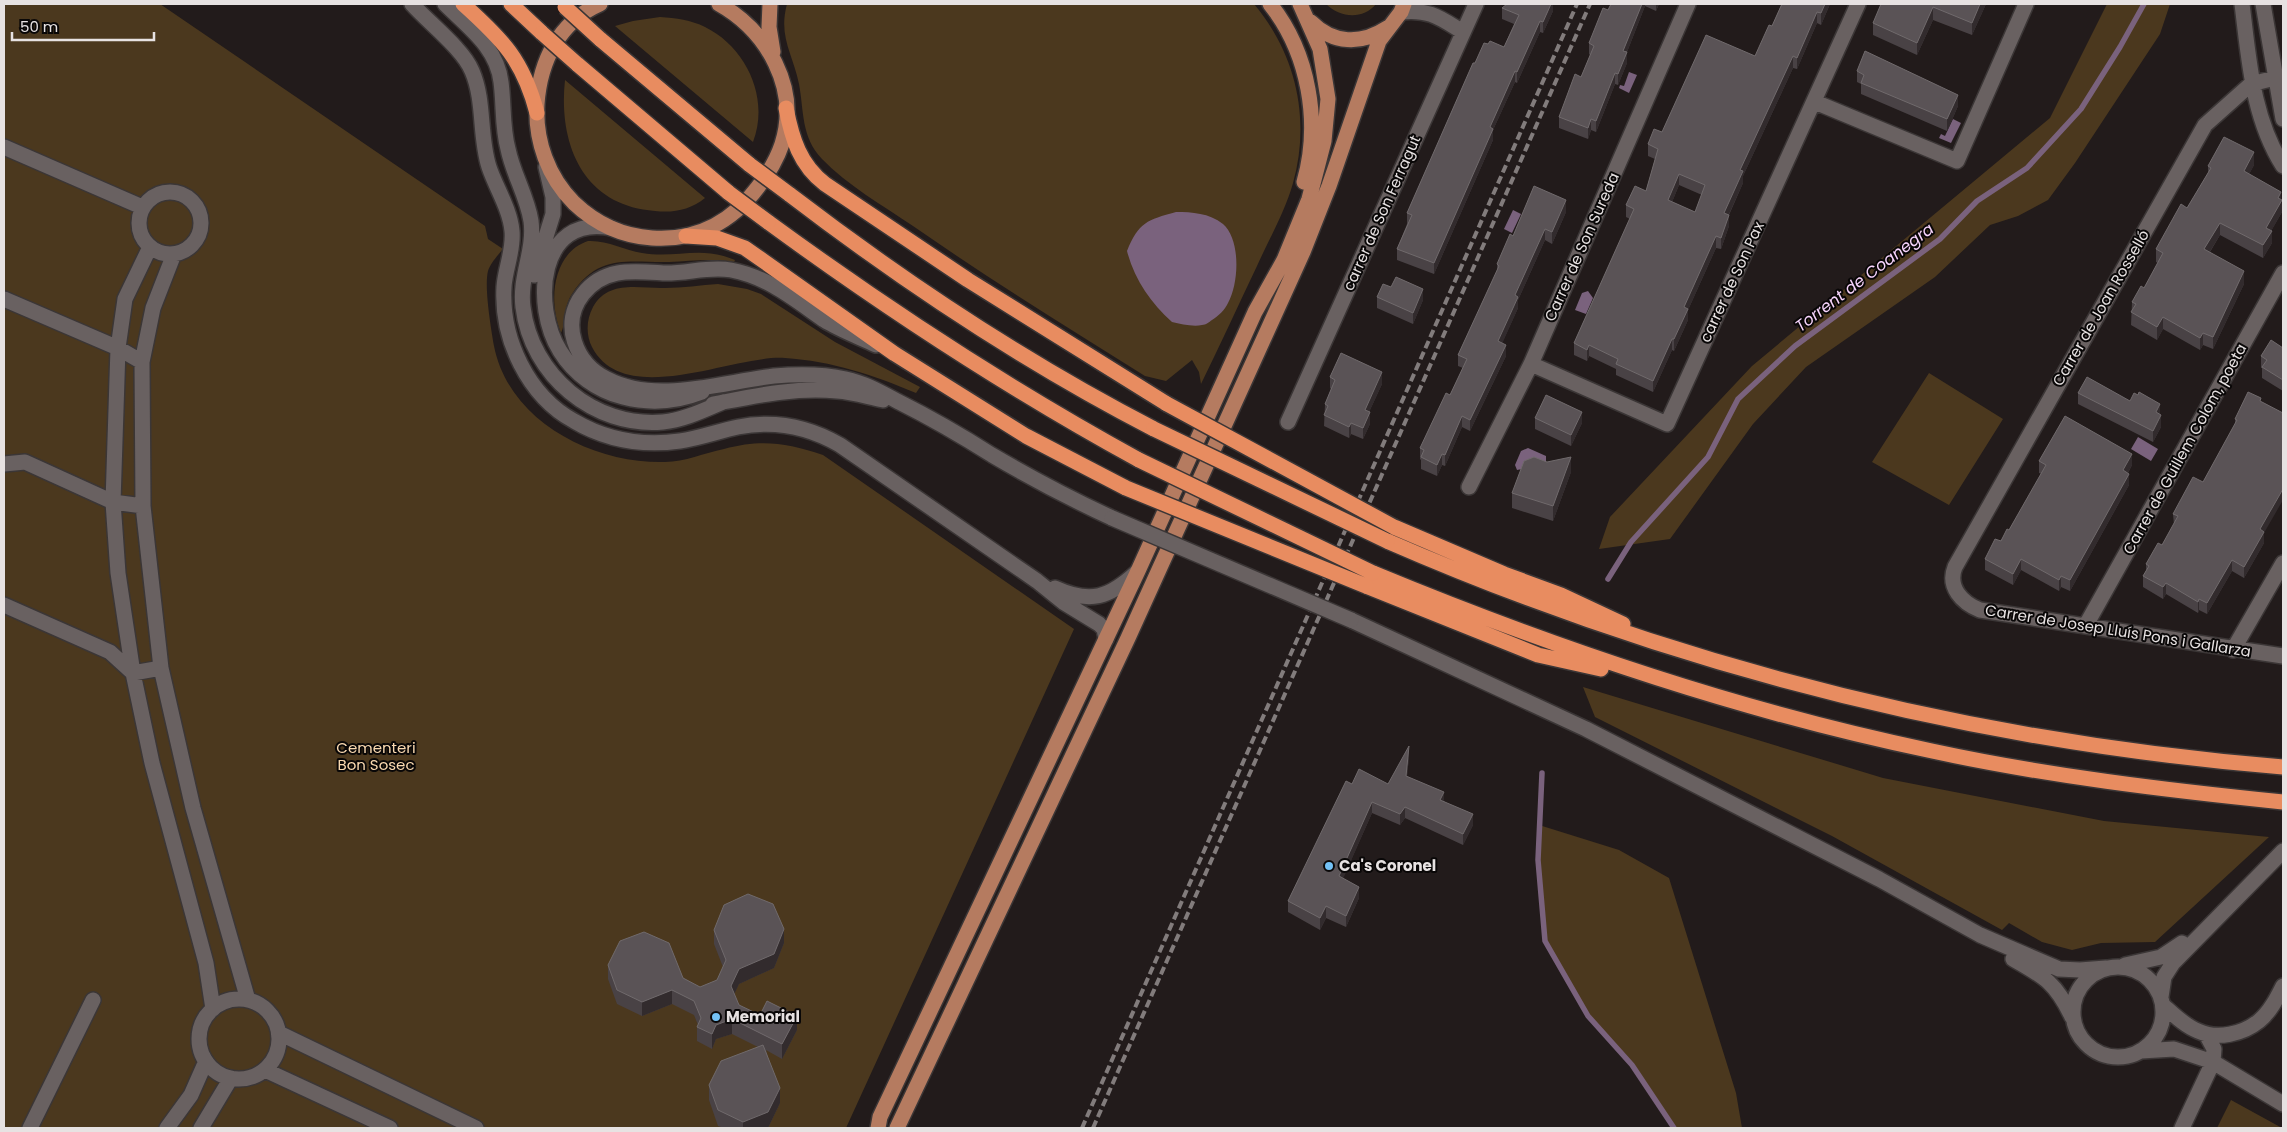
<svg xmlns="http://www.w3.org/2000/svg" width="2287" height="1132" font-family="Poppins,sans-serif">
<rect width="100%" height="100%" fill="#221b1b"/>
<path fill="#4b381e" d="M4 4H160L485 226 488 239 503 249C498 255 490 264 488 271 484 287 491 328 494 346 509 422 594 464 665 462 685 462 704 453 724 449 762 439 786 443 823 455L1074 629 846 1128H4Z
M787 4H1254C1296 54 1311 119 1293 183 1285 212 1269 239 1257 266 1238 306 1220 345 1201 384L1199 372 1192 360 1166 381 1145 376C1067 327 989 279 913 226 882 205 847 185 822 159 801 137 804 111 799 84 793 54 778 37 787 4Z
M1326 4H1376C1363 20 1340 18 1326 4Z
M2107 4H2170L2160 34 2075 163 2048 200 2018 216 1990 225 1935 277 1806 367 1753 424 1670 539 1599 549 1610 517 1752 366 2050 118Z
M660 17C676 18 691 20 705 27 746 47 770 98 753 142L615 26 633 21Z
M565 80 705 198C690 210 674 213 655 211 583 206 558 144 565 80Z
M588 241C607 240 624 250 642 253 676 259 700 245 735 260L734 262C712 258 691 261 669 262 628 263 599 253 572 294 563 307 566 324 561 333 548 302 552 253 588 241Z
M718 284 747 289 761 294 835 342 920 387 916 393C873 375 832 361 785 358 734 354 625 410 592 347 586 335 586 320 593 307 609 279 640 289 665 288 683 288 701 285 718 284Z
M1929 373 2003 419 1949 505 1872 462Z
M1583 687 1883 778 2104 821 2269 837 2155 942 2101 943 2072 950 2042 942 2009 923 2002 930 1832 836 1595 717Z
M1539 825 1619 850 1669 878 1736 1093 1742 1128H1674L1632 1065 1588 1016 1545 941 1538 860Z
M2231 1100 2282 1128H2217Z"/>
<path fill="#7a627d" d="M1629 72 1637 75 1629 93 1619 88 1620 85 1624 86Z
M1953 119 1961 123 1951 143 1939 138 1941 134 1945 136Z
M1513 210 1521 214 1512 233 1504 229Z
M1176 212C1192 212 1209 213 1223 224 1241 240 1239 283 1228 303 1225 310 1218 316 1212 320 1209 322 1206 325 1202 325 1193 327 1181 324 1172 322 1151 303 1134 279 1127 251 1139 222 1147 220 1176 212Z
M1588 291 1593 298 1586 314 1575 310 1582 293Z
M2138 437 2158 449 2151 461 2131 449Z
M1528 448 1546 456V464L1517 470 1515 465 1521 451Z"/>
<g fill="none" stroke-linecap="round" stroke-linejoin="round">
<path stroke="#7a627d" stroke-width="5.5" d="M1608 579 1631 542 1708 457 1738 399 1795 346 1940 239 1977 201 2027 168 2081 109 2120 47 2144 4
M1542 773 1538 860 1545 941 1588 1016 1632 1065 1674 1128"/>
<defs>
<path id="minor" d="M412 4C429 23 463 49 472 71 485 101 479 136 489 167 496 188 510 209 512 231 514 250 505 269 504 287 501 339 528 396 574 421 606 440 643 446 680 441 700 438 719 431 738 427 774 420 809 427 840 445L1037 581 1063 602 1099 624 1104 629 1106 639
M445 4C468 27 497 47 501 82 504 104 502 127 508 149 513 174 527 196 531 221 535 250 519 277 523 307 531 375 594 428 663 422 684 420 704 410 723 402
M2242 4C2249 59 2252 117 2283 166
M2263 4 2283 119
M1401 12C1430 9 1440 18 1463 32
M2275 78 2251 84 2205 125 1955 567C1947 587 1962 603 1980 610L2283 656
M1815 102 1957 161 2026 4
M4 147 142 207
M139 223a31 31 0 1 1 62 0a31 31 0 1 1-62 0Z
M611 228C538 214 532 306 560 351 574 374 598 391 623 397 650 404 676 402 702 392
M150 247 125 299 118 348 113 502 118 573 133 673 152 763 206 963 213 1009
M174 254 153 308 142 362 143 506 161 668 193 808 248 1000
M534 275 553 214V197L546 167
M4 299 118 348 142 362
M876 345C859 337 840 330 824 320 794 299 768 277 731 270 708 266 686 274 663 273 633 271 604 267 583 294 560 323 575 363 607 379 656 405 722 382 774 376 797 374 823 374 846 379 865 383 882 393 899 402 931 418 962 436 992 455 1031 478 1071 499 1112 518
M1531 364 1667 424 1858 4
M713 404C755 396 794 387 837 391 853 392 868 397 883 400
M1288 422 1476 4
M4 464 25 462 113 502 143 506
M1469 487 1531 364 1688 4
M1055 588C1090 604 1109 598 1137 572
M4 605 110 652 133 673 161 668
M1351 620 1586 729 1879 879 1980 935 2059 969 2080 970 2106 968
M2086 625 2283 273
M2233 650 2283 563
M2013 959C2045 977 2056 983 2072 1017
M2125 965 2161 957 2182 943
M2073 1012a45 45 0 1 1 90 0a45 45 0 1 1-90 0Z
M2161 997 2164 977 2173 963 2283 851
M199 1039a40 40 0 1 1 80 0a40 40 0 1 1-80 0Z
M2164 1006C2174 1015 2185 1026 2198 1031 2217 1040 2243 1034 2259 1021 2270 1012 2277 998 2283 986
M279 1033 476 1128
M2141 1051 2174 1049 2213 1062 2283 1104
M265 1070 390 1128
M30 1128 93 1000
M167 1128 191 1095 206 1061
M201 1128 231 1078
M2182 1128 2213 1062 2214 1049 2206 1034"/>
<path id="major" d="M600 4C559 22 540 61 537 104 535 141 548 177 574 203 595 223 622 236 652 238 696 241 732 222 758 187 768 174 777 159 782 144 800 88 767 31 719 4
M770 4 769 27 773 52
M1270 4C1309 53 1321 123 1304 182
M1311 22C1333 44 1361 45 1387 28
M878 1128 880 1117 1138 571 1255 312 1284 260 1309 199 1324 141 1328 99 1320 49 1300 4
M897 1128 1128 638 1303 252 1329 186 1379 41 1401 12 1404 4"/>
<path id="highway" d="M463 4C503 40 523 60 537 113
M511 4 542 33
M600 39 750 165
M577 64 729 193
M786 108C792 139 800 165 825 184L968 280 1167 404
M789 194C904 282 1026 363 1154 429
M768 222C887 309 1009 389 1139 460
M686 236 717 238 745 248 895 354 1026 436 1126 488
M1394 527 1504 574 1561 595 1623 624
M1387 541C1672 665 1974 742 2283 767
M1373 573C1554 648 1739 711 1932 751 2048 776 2165 790 2283 802
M1366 586 1538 655 1601 669"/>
</defs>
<use href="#minor" stroke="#3b3636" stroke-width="18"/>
<use href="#major" stroke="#3b3636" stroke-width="18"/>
<use href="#highway" stroke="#3b3636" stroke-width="18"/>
<use href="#minor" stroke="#696161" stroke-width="15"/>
<use href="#major" stroke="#b57b60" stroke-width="15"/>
<use href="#highway" stroke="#e88c60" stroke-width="15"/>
<path stroke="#827c7c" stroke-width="4" stroke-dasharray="8 4" stroke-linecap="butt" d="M1082 1128 1577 4
M1093 1128 1590 4"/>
<defs>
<path id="minor-bridge" d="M1112 518 1351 620"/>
<path id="highway-bridge" d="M565 7 600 39
M542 33 577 64
M750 165 789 194
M729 193 768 222
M1167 404 1394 527
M1154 429 1387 541
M1139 460 1373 573
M1126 488 1366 586"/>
</defs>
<use href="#minor-bridge" stroke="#3b3636" stroke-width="18" stroke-linecap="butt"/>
<use href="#highway-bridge" stroke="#3b3636" stroke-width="18" stroke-linecap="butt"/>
<use href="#minor-bridge" stroke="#696161" stroke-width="15"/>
<use href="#highway-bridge" stroke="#e88c60" stroke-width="15"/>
</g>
<path fill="#494245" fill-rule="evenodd" d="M1553 4V11L1543 33 1540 32 1517 83 1515 82 1493 130V140L1434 274 1397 260V249L1407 224V213L1475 63 1488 44 1504 47 1514 24 1502 19V8Z
M1611 4H1659L1656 11 1645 6 1627 52V63L1618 85 1615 84 1596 132 1591 130 1588 139 1559 128V117L1581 77 1590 55 1589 54V43L1608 10Z
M1778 4H1830L1821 25 1817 23 1797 69 1793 68 1743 176V183L1729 215V226L1721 249 1716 248 1688 310V320L1674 351 1672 350 1653 392 1616 375V369L1589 356 1587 361 1574 355V343L1630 219 1626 217V205L1646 191 1655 159 1648 156V144L1662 132 1755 56 1772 26 1781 5ZM1679 185 1702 195 1695 212 1672 202Z
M1890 4H1986L1972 35 1933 20 1917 55 1873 35V23Z
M1857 71 1958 106 1947 131 1861 94V84L1857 82Z
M2254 165 2249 174 2281 199 2282 212 2271 231 2272 243 2263 258 2220 235 2210 252 2244 284 2213 349 2203 345 2200 350 2163 329 2157 340 2131 325 2132 302 2144 288 2158 263 2156 262V249L2187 208 2208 173V166Z
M1566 212 1552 244 1545 240 1518 300V308L1502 343 1506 356 1470 431 1462 427 1445 466 1442 465 1437 476 1421 469V460L1420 459V448L1450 395 1463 368 1458 366V355L1497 271V264L1513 236Z
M1377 297 1423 300 1413 324 1377 308Z
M2283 348V391L2262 378V368H2261V356Z
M1330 377 1382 384 1369 412 1370 424 1363 439 1351 434 1349 438 1324 426 1325 404 1331 389 1330 388Z
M2078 393 2130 401 2160 415 2161 427 2153 442 2078 404Z
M2261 402 2264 543 2244 578 2232 571 2207 614 2199 610 2198 613 2166 594 2163 599 2143 587V576L2146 571V564L2162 545 2174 525 2173 514 2203 482 2235 424V419Z
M1535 418 1582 423 1571 446 1535 429Z
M2039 461 2132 465 2128 473 2129 485 2070 591 2061 587 2059 591 2021 570 2013 585 1985 570V559L2009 530 2042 474 2039 473Z
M1571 472 1553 521 1512 508V493Z
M1409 757 1407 776 1444 801 1473 825 1463 845 1405 818 1400 825 1372 813 1343 878 1359 898 1346 927 1326 918 1320 930 1288 912V901L1352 784H1388Z
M714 930 784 943 774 968 739 984 734 994 739 1005 760 1015 797 1030 782 1059 766 1050 780 1103 768 1128H724L718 1126 709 1100V1085L758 1047 732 1034 716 1039 712 1049 697 1041V1027L698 1025 694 1015 672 1004 642 1016 617 1004 608 979V965L683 978 700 987 717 980 723 967 714 944Z"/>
<path fill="#322b2d" d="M1551 4H1553V11L1543 33V22Z
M1642 4H1645V6L1627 52V63L1618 85V74L1623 51Z
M1656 4H1659L1656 11Z
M1825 4H1830L1821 25V13Z
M1980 4H1986L1972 35V23Z
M1933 7V20L1917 55V43Z
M1817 12V23L1797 69V58Z
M1540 21V32L1517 83V72Z
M1793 56V68L1743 176V183L1724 225V213L1740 170Z
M1515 71V82L1493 130V140L1434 274V263L1490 127Z
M1615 73V84L1596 132V121Z
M1958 95V106L1947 131V119Z
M1591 119V130L1588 139V128Z
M2254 152V165L2244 184V171Z
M1679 174V185L1668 212V200Z
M2281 192 2282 212 2266 240V228L2278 198Z
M1566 200V212L1552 244V232Z
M1729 215V226L1721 249V238Z
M2220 223V235L2204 261V249Z
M1545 229V240L1518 300V308L1498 353V341L1515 295Z
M2272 231V243L2263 258V245Z
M1716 236V248L1688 310V320L1674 351V339L1684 307Z
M2244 271V284L2213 349V337Z
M1423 289V300L1413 324V313Z
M2163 317V329L2157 340V327Z
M2203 333V345L2200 350V338Z
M1672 339V350L1653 392V381Z
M1506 345V356L1470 431V420Z
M1589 345V356L1587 361V350Z
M1382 372V384L1365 421V410Z
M2160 404V415L2156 412Z
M1370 412V424L1363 439V428Z
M1582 412V423L1571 446V435Z
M2161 415V427L2153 442V431Z
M1462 416V427L1445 466V455Z
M1351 423V434L1349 438V427Z
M1442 454V465L1437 476V465Z
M2132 454V465L2123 482V470Z
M1571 457V472L1553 521V506Z
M2129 474V485L2070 591V580Z
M2283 489V500L2264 533V543L2244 578V567L2260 529Z
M2021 559V570L2013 585V574Z
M2232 560V571L2207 614V603Z
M2061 576V587L2059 591V580Z
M2166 583V594L2163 599V587Z
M2199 599V610L2198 613V602Z
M1409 746V757L1406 787V776Z
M1444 792V803L1440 800Z
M1372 802V813L1339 888V876Z
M1405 807V818L1400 825V814Z
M1473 814V825L1463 845V834Z
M1359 887V898L1346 927V916Z
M1326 906V918L1320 930V918Z
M784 929V943L774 968 739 984 731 1001V986L739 969Z
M672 990V1004L642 1016V1002Z
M797 1016V1030L782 1059V1044Z
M732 1019V1034L716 1039 712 1049V1034L716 1025Z
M780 1088V1103L768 1128H743V1122Z"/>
<path fill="#5a5356" stroke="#706a6c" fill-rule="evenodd" d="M1507 4H1551L1543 22 1540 21 1517 72 1515 71 1490 127 1493 129 1434 263 1397 249 1412 215 1407 213 1473 63H1475L1484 43 1488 44 1490 41 1504 47 1519 15 1502 8Z
M1611 4H1642L1623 51 1627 52 1618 74 1615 73 1596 121 1591 119 1588 128 1559 117 1575 74 1581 77 1594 46 1589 43 1603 8 1608 10Z
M1782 4H1825L1821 13 1817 12 1797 58 1793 56 1740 170 1743 171 1724 213 1729 215 1721 238 1716 236 1684 307 1688 309 1674 339H1672L1653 381 1616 364 1618 359 1589 345 1587 350 1574 343 1634 209 1626 205 1635 186 1646 191 1658 149 1648 144 1654 129 1662 132 1706 35 1755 56 1769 25 1772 26ZM1679 174 1705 185 1695 212 1668 200Z
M1881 4H1980L1972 23 1933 7 1917 43 1873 23Z
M1865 51 1958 95 1947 119 1861 83 1864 75 1857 71Z
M2224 137 2254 152 2244 171 2281 192 2278 198 2282 200 2266 228 2272 231 2263 245 2220 223 2204 249 2244 271 2213 337 2203 333 2200 338 2163 317 2157 327 2131 312 2136 304 2132 302 2141 286 2144 288 2163 253 2156 249 2181 204 2187 208 2211 168 2208 166Z
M1534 186 1566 200 1552 232 1545 229 1515 295 1518 297 1498 341 1506 345 1470 420 1462 416 1445 455 1442 454 1437 465 1421 457 1424 450 1420 448 1446 393 1450 395 1467 359 1458 355 1499 266 1497 264 1510 234 1513 236Z
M1396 277 1423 289 1413 313 1377 297 1383 284 1391 287Z
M2271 340 2283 348V380L2262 367 2267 360 2261 356Z
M1341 353 1382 372 1365 410 1370 412 1363 428 1351 423 1349 427 1324 415 1328 406 1325 404 1335 380 1330 377Z
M2087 377 2130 401 2134 393 2138 395 2139 392 2160 404 2156 412 2161 415 2153 431 2078 393Z
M2248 392 2261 398 2260 401 2283 413V489L2260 529 2264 532 2244 567 2232 560 2207 603 2199 599 2198 602 2166 583 2163 587 2143 576 2149 566 2146 564 2158 543 2162 545 2178 516 2173 514 2193 477 2203 482 2237 420 2235 419Z
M1546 395 1582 412 1571 435 1535 418Z
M2065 416 2132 454 2123 470 2129 474 2070 580 2061 576 2059 580 2021 559 2013 574 1985 559 1995 539 2001 541 2007 529 2009 530 2046 465 2039 461Z
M1534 457 1547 462 1571 457 1553 506 1512 493 1524 461Z
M1409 746 1406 776 1444 792 1440 800 1473 814 1463 834 1405 807 1400 814 1372 802 1339 876 1359 887 1346 916 1326 906 1320 918 1288 901 1346 781 1352 784 1359 769 1388 784Z
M748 894 773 904 784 929 774 954 739 969 731 986 739 1005 760 1015 767 1001 797 1016 782 1044 732 1019 716 1025 712 1034 697 1027 701 1018 694 1001 672 990 642 1002 617 990 608 965 620 941 644 932 669 943 683 978 700 987 717 980 726 960 714 930 724 905Z
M763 1045 780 1088 768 1112 743 1122 718 1110 709 1085 721 1061Z"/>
<g fill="#73c1f5" stroke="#090707" stroke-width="2">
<circle cx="1329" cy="866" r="5"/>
<circle cx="716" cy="1017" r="5"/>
</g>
<g text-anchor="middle" stroke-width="4" stroke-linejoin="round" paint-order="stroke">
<g font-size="15" fill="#e7e2e2" stroke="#090707">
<text transform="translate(1382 213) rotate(-66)" y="5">carrer de Son Ferragut</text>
<text transform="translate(1582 247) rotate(-66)" y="5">Carrer de Son Sureda</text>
<text transform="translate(1732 282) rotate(-65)" y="5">carrer de Son Pax</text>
<text transform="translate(2101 308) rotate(-60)" y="5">Carrer de Joan Rosselló</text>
<text transform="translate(2185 449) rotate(-61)" y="5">Carrer de Guillem Colom, poeta</text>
<text transform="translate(2118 631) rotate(9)" y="5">Carrer de Josep Lluís Pons i Gallarza</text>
</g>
<g font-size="15" fill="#fad9b0" stroke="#090707">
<text x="376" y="753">Cementeri<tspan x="376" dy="17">Bon Sosec</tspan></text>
</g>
<g font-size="15" font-weight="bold" fill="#e7e2e2" stroke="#090707" text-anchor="start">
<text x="1339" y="871">Ca's Coronel</text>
<text x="726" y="1022">Memorial</text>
</g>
<g font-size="16" font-style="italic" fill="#f8d5fd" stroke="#090707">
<text transform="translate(1864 277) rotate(-37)" y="6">Torrent de Coanegra</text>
</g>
</g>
<rect width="2287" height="1132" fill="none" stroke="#e7e2e2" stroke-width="10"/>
<path d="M12 32v8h142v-8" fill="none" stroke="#e7e2e2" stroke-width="2.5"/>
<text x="20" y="32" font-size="15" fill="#e7e2e2" stroke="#090707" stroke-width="4" paint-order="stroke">50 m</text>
</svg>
